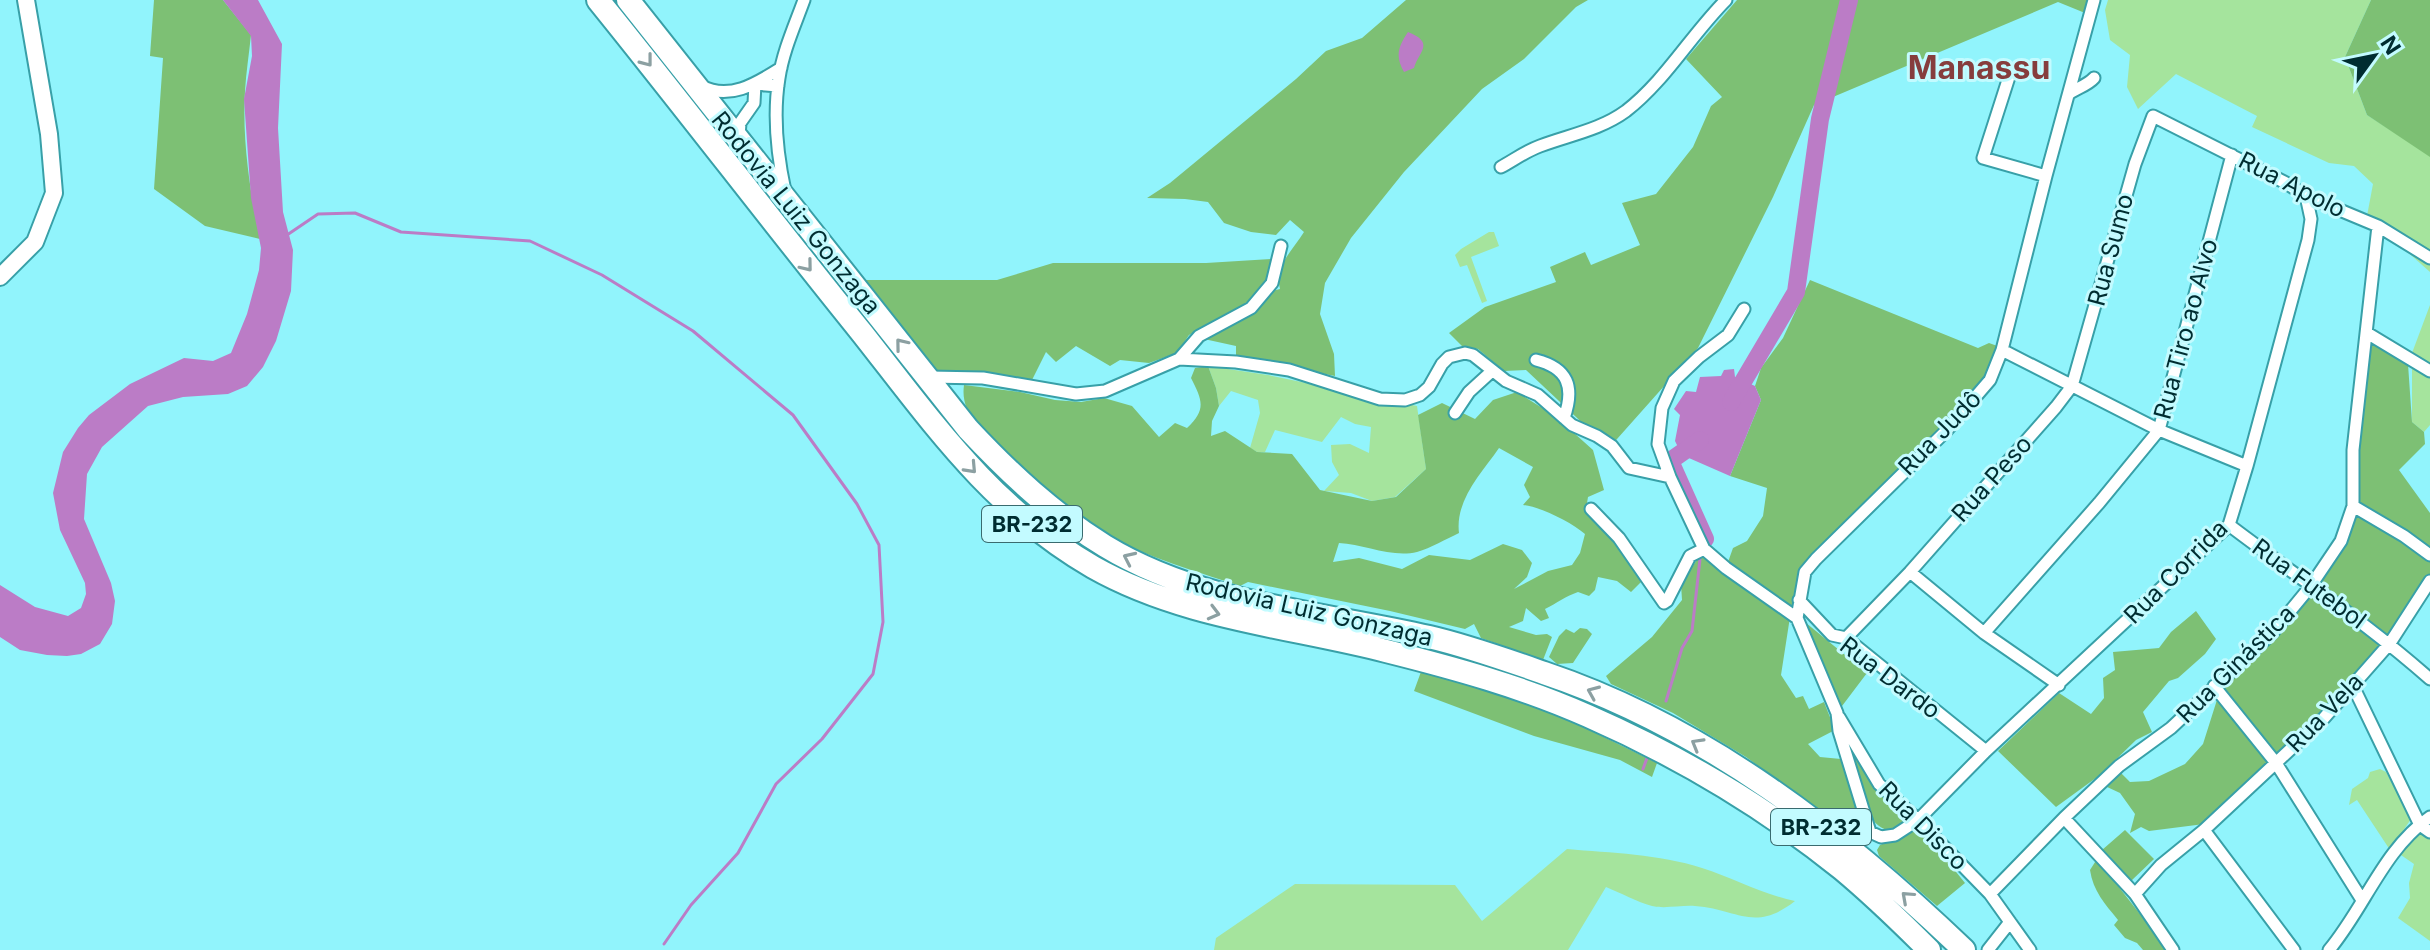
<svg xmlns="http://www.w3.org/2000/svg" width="2430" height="950" font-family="Inter,sans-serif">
<rect width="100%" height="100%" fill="#91f4fc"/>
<path fill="#a5e49d" d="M2108 0H2371L2345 57 2367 115 2430 155V272L2367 216 2373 184 2354 166 2329 163 2252 127 2257 116 2176 74 2138 109 2127 87 2130 55 2110 40 2105 10Z
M1489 232H1494L1499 246 1471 257 1487 301 1482 303 1467 265 1460 267 1455 255 1461 249Z
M2430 305V425L2424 432 2412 422V353Z
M1208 366 1268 375 1417 406 1426 469 1395 497 1372 501 1351 493 1324 491 1339 475 1332 462 1331 445 1350 444 1369 453 1371 427 1355 424 1341 417 1322 442 1275 430 1265 452H1257L1250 448 1260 413 1258 400 1231 391 1219 406 1216 388Z
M2380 769 2386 772 2411 819 2390 850 2357 800 2349 805 2352 789 2368 778 2370 772Z
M2419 829 2430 836V941L2398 918 2410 898 2409 883 2414 864 2398 853Z
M1567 849C1611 853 1659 854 1702 868 1733 878 1762 894 1795 901 1754 933 1738 909 1695 906 1681 905 1665 909 1652 906 1637 902 1621 893 1606 887L1568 950H1214L1216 938 1295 884 1455 885 1482 921Z"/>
<path fill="#7dc074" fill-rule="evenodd" d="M154 0H223L251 35C249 54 246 73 245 91 242 140 250 192 260 239L205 226 154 189 163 58 150 56Z
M1406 0H1588L1576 7 1524 59 1482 89 1404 172 1351 238 1325 283 1320 314 1334 354 1335 376 1236 356V346L1204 339 1268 292 1280 289C1274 266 1293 250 1304 232L1290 220 1276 235 1251 232 1224 223 1208 202 1185 199 1147 198 1170 183 1296 79 1326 51 1362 38Z
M1737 0H2088L2085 13 2058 2 1814 105 1773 197 1698 348 1609 448 1526 370 1504 371 1478 349 1462 346 1449 333 1485 307 1556 282 1550 267 1585 252 1591 265 1640 245 1622 203 1656 194 1693 147 1711 106 1722 97 1686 59Z
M2371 0H2430V157L2367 115 2345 57Z
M1271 259 1264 293 1189 335 1177 353 1149 363 1120 360 1110 366 1076 346 1056 362 1046 352 1032 380 983 373 933 371 860 280H997L1053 263H1206Z
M1810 280 1978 348 1989 343 2003 348 1988 382 1802 569 1792 611 1742 573 1729 566 1728 562 1733 548 1747 541 1763 516 1767 488 1730 476 1761 400 1755 386 1761 368 1783 338Z
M2373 336 2408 364 2412 422 2424 432 2425 444 2399 470 2430 513V581L2369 668 2212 823 2149 831 2141 827 2130 833 2135 814 2120 793 2105 786 2121 773 2130 782 2149 781 2185 764 2203 744 2222 684 2310 594 2345 548 2357 504 2361 421Z
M1208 366 1216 388 1219 406 1212 421 1211 436 1225 431 1257 452 1292 454 1320 490 1372 501 1396 497 1426 469 1418 415 1442 403 1475 419 1493 400 1517 392 1555 416 1593 450 1604 490 1588 497 1586 509 1614 536 1629 563 1643 580 1631 592 1617 581 1598 577 1595 590 1589 596 1578 592C1566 596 1557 603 1545 609L1549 618 1541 621 1526 608 1523 621 1509 627 1536 635 1547 634 1552 637 1543 660 1481 638 1474 624 1465 629 1390 611 1248 582 1240 586C1190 569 1137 555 1092 526 1057 504 1028 474 999 446 981 428 960 413 964 385L1020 392 1055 400 1081 402 1104 398 1132 406 1159 437 1175 423 1187 428C1207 409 1202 400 1191 378L1195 368ZM1499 448 1533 467 1524 485 1530 497 1523 505C1541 507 1571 522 1585 534L1580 553 1572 565 1548 571 1514 589 1527 577 1532 563 1522 550 1503 544 1470 560 1429 555 1402 569 1359 558 1333 562 1339 543C1364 544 1391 558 1417 552 1431 548 1446 539 1459 533 1455 500 1481 474 1499 448Z
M1700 555 1790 617 1781 675 1796 698 1803 696 1809 709 1824 702 1835 730 1808 744 1820 757 1841 759C1847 781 1861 811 1858 833L1850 832 1835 822 1746 757 1673 713 1611 684 1606 676 1652 637 1682 600 1681 584Z
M2196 611 2216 639 2205 654 2178 678 2169 681 2143 712 2152 732 2136 740 2100 775 2056 807 1998 751 2059 693 2091 714 2104 698 2103 678 2115 670 2113 652 2159 648 2171 632Z
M1800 618 1867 673 1839 710Z
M1580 628 1587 629 1592 634 1573 663 1557 664 1549 657 1559 636 1566 629 1574 633Z
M1422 669 1491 690 1563 717 1657 763 1652 777 1620 760 1534 736 1414 691Z
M1843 728 1855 751 1911 816C1899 838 1879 833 1868 813Z
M1914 830 1923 831 1965 883 1937 906 1879 856 1877 850 1880 845Z
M2125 830 2154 859 2131 881 2102 850Z
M2097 859 2168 950H2143L2137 943 2125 938 2114 925 2118 920C2105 904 2093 891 2090 870Z"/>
<path fill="#bb7cc6" d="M223 0H258L282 44 278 128 283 212 293 250 291 291 276 341 263 367 247 386 228 394 183 397 148 406 102 447 87 474 84 519 111 583 115 601 112 624 100 644 81 654 67 656 47 655 20 650 0 637V585L35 607 68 616 81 608 86 594 85 583 60 530 53 493 63 452 78 428 89 415 130 384 184 358 213 361 231 353 247 314 259 270 261 248 251 198 244 99 252 56 251 36Z
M1408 32C1436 43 1418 52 1414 68L1404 72C1395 56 1398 47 1408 32Z
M1734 369 1735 377 1755 386 1761 400 1730 476 1682 455 1675 441 1680 415 1674 409 1686 391 1696 392 1700 377 1721 376 1724 370Z"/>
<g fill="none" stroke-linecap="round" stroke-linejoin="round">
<path stroke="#bb7cc6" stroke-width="3" d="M287 235 318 214 355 213 401 232 530 241 602 275 693 331 793 415 857 504 879 545 883 622 873 674 822 739 776 784 738 853 691 905 664 944
M1666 701 1682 648 1692 631 1700 559
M1643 769 1647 758"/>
<path stroke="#bb7cc6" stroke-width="18" d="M1731 402 1796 292 1820 119 1849 0
M1700 440 1670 461 1705 539"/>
<defs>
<path id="street" d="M2009 77 1983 158 2046 176
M701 86C730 101 757 83 781 68
M2070 93C2077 88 2088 85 2094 78
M739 136 740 123 754 103 755 84 778 86
M1501 167C1514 160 1526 151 1540 146 1569 135 1600 130 1626 111 1665 81 1691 35 1726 0
M785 191C777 154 773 115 779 78 783 51 795 25 804 0
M2367 333 2430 371
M2002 350 2159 430 2247 466
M1179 359 1199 336 1251 308 1272 283 1281 246
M1536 360C1568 368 1575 387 1564 418
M929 377 983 378 1076 394 1105 391 1179 359 1236 362 1289 370 1380 399 1405 400 1420 395 1429 387 1442 364 1449 357 1465 353 1473 355 1506 381 1538 395 1572 425 1597 436 1612 446 1629 468 1670 477 1704 549 1726 568 1797 618
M1455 413 1469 392 1492 371
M1670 477 1658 444 1662 408 1674 381 1699 357 1728 335 1744 309
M2353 506 2404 536 2430 555
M1591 509 1619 538 1664 603 1667 601 1690 556 1704 549
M2229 525C2296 576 2367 623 2430 679
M1910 572 1984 633 2059 685
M1799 600 1832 635 1846 638 1986 751
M1984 633 2099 503 2159 430 2232 155
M1846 638 1910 572 2056 407 2072 386 2135 164 2153 116 2286 183 2306 196 2378 226 2430 258
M2214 686 2276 763 2362 900
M2353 686 2420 825 2430 832
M1839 717 1879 784 1918 820 1990 894 2030 950
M2064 818 2135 894 2173 950
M2204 830 2294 950
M1870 832 1839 731 1837 713 1797 618 1805 572 1816 559 1946 431 1990 380 2002 350 2046 176 2094 0
M1870 832 1881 837 1895 835 1918 820 1986 751 2229 525 2247 466 2308 240 2311 219 2306 196
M1990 894 2064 818 2119 766 2171 728 2273 632 2310 587 2341 541 2353 506V450L2378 226
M2135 894 2161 865 2204 830 2324 718 2390 643 2430 581
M1988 950 2010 922
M2329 950C2365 907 2383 850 2430 817"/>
<path id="secondary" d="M0 277 35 242 54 193 49 134 26 0"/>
<path id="highway" d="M598 0C687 110 773 223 862 333 933 423 991 508 1093 567 1183 618 1288 626 1386 651 1454 668 1523 687 1588 716 1677 755 1766 808 1842 869 1872 894 1901 922 1929 950
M628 0 968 429C1010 474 1053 514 1105 546 1202 605 1321 612 1429 637 1468 646 1507 660 1544 673 1705 727 1843 834 1964 950"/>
</defs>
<use href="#street" stroke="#38a0a8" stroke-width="15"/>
<use href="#secondary" stroke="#38a0a8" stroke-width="20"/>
<use href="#highway" stroke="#38a0a8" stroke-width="26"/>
<use href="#street" stroke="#fff" stroke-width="11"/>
<use href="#secondary" stroke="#fff" stroke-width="16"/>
<use href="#highway" stroke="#fff" stroke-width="22"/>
</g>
<defs><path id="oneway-chevron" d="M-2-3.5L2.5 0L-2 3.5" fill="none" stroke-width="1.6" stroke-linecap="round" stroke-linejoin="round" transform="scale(2)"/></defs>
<g stroke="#8ca0a2">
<use href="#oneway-chevron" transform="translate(647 61) rotate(52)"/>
<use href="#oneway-chevron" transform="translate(807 266) rotate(51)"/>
<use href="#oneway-chevron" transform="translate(901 344) rotate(-129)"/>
<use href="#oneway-chevron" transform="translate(971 468) rotate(47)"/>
<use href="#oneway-chevron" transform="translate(1129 558) rotate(-155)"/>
<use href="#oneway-chevron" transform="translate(1214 613) rotate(15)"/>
<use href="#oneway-chevron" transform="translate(1593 692) rotate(-157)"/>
<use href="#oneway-chevron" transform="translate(1697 744) rotate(-150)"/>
<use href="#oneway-chevron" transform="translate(1907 897) rotate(-138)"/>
</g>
<g text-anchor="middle" stroke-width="6" stroke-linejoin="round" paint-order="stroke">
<g fill="#c3fbff" stroke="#3a6b6f" stroke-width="2">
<rect x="982" y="506" width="100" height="36" rx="6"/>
<rect x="1771" y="809" width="100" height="36" rx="6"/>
</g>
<g font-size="22" font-weight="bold" fill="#002d31">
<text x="1032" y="532">BR-232</text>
<text x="1821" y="835">BR-232</text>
</g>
<g font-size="24" fill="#002d31" stroke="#c3fbff">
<text transform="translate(2292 185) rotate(27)" y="8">Rua Apolo</text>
<text transform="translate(796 213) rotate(51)" y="8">Rodovia Luiz Gonzaga</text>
<text transform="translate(2111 250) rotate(-75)" y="8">Rua Sumo</text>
<text transform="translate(2186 329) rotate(-75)" y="8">Rua Tiro ao Alvo</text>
<text transform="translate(1940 433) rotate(-46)" y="8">Rua Judô</text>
<text transform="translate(1992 479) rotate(-48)" y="8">Rua Peso</text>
<text transform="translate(2176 572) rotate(-45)" y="8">Rua Corrida</text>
<text transform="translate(2309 584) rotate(36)" y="8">Rua Futebol</text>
<text transform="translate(1309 610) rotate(13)" y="8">Rodovia Luiz Gonzaga</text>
<text transform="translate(2236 664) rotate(-45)" y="8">Rua Ginástica</text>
<text transform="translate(1890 678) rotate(37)" y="8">Rua Dardo</text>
<text transform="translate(2325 713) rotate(-46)" y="8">Rua Vela</text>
<text transform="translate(1923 826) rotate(45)" y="8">Rua Disco</text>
</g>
<g font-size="32" font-weight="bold" fill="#863d3d" stroke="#c3fbff">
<text x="1979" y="79">Manassu</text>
</g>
</g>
<g transform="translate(2374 56) rotate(57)" stroke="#c3fbff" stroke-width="6" paint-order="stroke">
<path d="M0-6L14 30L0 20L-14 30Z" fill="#002d31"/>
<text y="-12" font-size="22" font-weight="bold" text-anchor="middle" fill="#002d31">N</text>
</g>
</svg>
